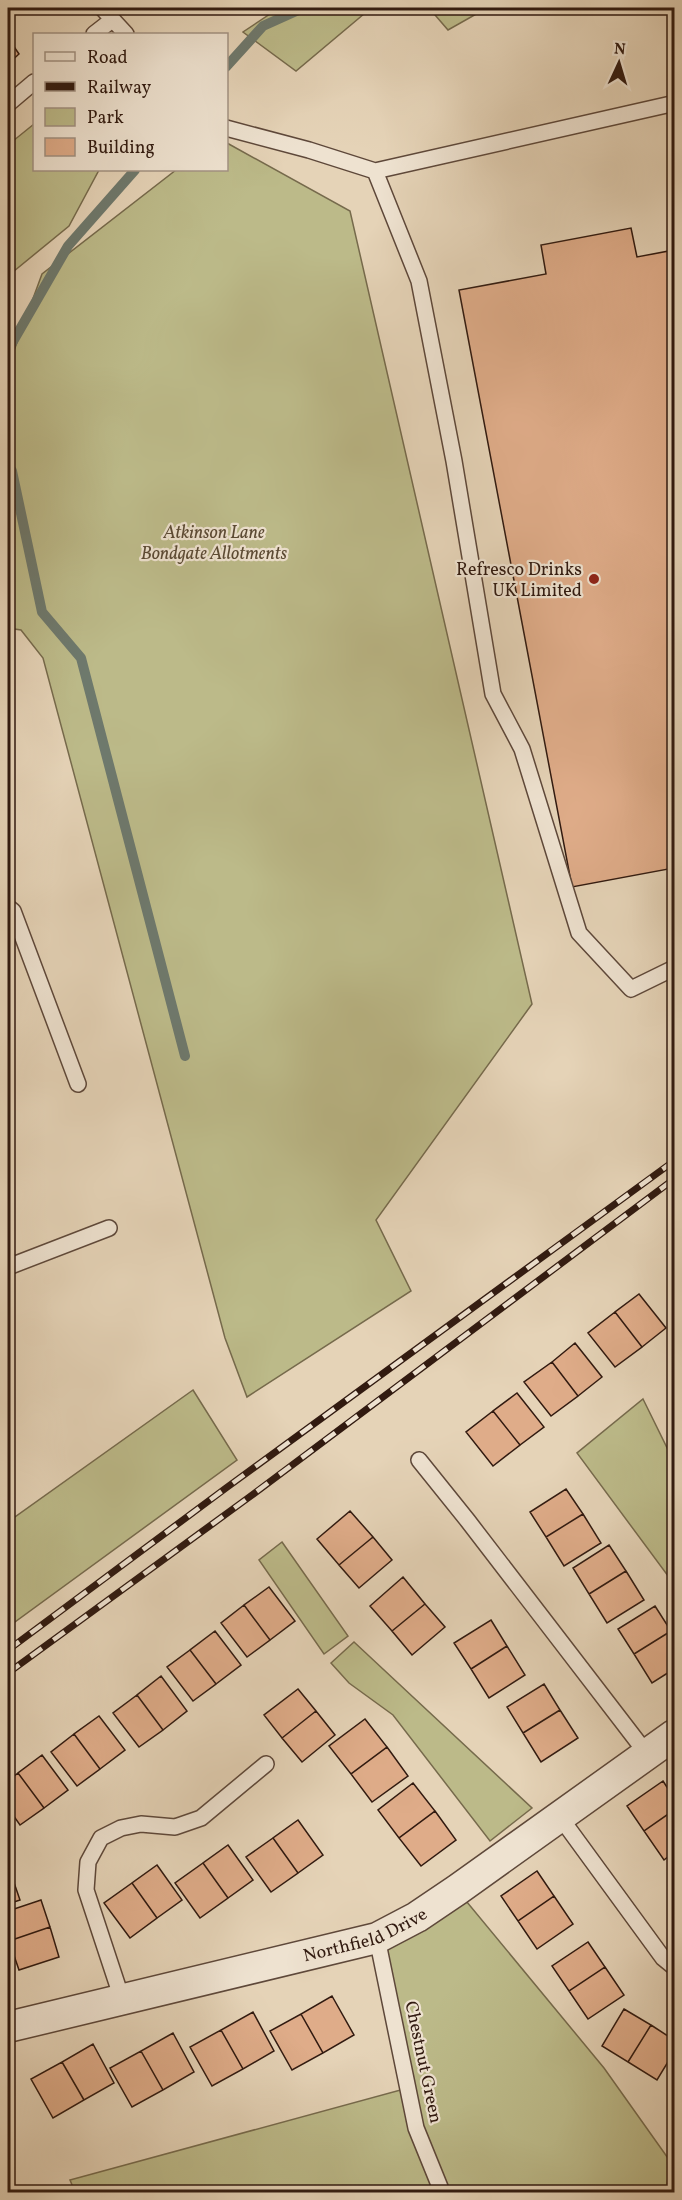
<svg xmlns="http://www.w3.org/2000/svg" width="682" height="2200" font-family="Vollkorn,serif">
<rect width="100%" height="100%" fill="#e5d3b7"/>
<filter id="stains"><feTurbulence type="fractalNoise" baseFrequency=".00333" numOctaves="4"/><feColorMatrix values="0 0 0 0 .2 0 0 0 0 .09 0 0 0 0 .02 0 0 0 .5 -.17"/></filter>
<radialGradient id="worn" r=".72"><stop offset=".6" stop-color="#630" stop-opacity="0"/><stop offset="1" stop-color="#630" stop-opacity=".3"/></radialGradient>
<path fill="#bcba89" stroke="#766a4c" stroke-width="1.5" d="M279 8H371L296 71 243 32Z
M429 8H487L448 30Z
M34 124V170H99L69 226 8 276V145Z
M227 143 350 211 532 1004 376 1220 411 1291 247 1397 225 1338 43 658 21 630 8 628V367L42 274 176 170H226Z
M193 1390 237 1460 8 1627V1522Z
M643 1399 674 1462V1584L577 1453Z
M282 1542 348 1636 324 1654 259 1560Z
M354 1642 532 1808 490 1841 393 1715 349 1683 331 1663Z
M457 1890 604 2068 670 2161 666 2192H75L70 2180 408 2088 377 1938Z"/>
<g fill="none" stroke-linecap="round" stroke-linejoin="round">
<path stroke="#6e796d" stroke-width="10" d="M226 67 263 26 303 8
M8 350 68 246 135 170
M8 465 12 471 42 612 81 658 185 1056"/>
</g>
<path fill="#dfac89" stroke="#311a10" stroke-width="1.5" d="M8 38 19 54 8 64Z
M631 228 637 257 674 250V868L572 887 459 290 546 274 541 245Z
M639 1294 666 1328 642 1347 615 1312Z
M615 1312 642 1347 615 1367 588 1333Z
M575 1343 602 1377 578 1396 552 1362Z
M552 1362 578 1396 551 1416 524 1382Z
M517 1393 544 1427 520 1445 493 1411Z
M493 1411 520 1445 493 1466 466 1432Z
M566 1489 583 1514 546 1537 530 1512Z
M350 1511 373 1537 339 1565 317 1539Z
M583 1514 601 1543 564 1566 546 1537Z
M373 1537 392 1560 359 1588 339 1565Z
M609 1545 626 1571 589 1594 573 1568Z
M626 1571 644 1600 607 1623 589 1594Z
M403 1577 425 1604 392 1631 370 1606Z
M269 1587 295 1621 270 1640 244 1605Z
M425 1604 445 1627 412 1655 392 1631Z
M244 1605 270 1640 247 1657 221 1623Z
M655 1606 671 1631 634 1654 618 1629Z
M491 1620 507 1646 471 1669 454 1643Z
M215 1631 241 1665 216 1684 190 1650Z
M671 1631 674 1637V1669L652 1683 634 1654Z
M507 1646 525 1675 489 1698 471 1669Z
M190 1650 216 1684 193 1701 167 1667Z
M161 1676 187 1711 163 1730 137 1695Z
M544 1684 560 1710 523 1733 507 1707Z
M298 1689 316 1711 282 1738 264 1715Z
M137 1695 163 1730 139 1747 113 1713Z
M560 1710 578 1738 541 1762 523 1733Z
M316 1711 335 1735 302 1762 282 1738Z
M99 1716 125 1750 100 1769 74 1734Z
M365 1719 387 1747 351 1774 329 1746Z
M74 1734 100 1769 77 1786 51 1752Z
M387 1747 408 1776 372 1802 351 1774Z
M42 1755 68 1790 44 1808 18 1773Z
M18 1773 44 1808 20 1825 8 1808V1781Z
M663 1781 674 1798V1810L644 1831 627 1806Z
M413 1783 435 1811 399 1838 378 1810Z
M674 1810V1852L664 1860 644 1831Z
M435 1811 456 1840 421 1866 399 1838Z
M298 1820 323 1855 298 1873 273 1838Z
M273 1838 298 1873 271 1892 246 1857Z
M228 1845 253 1880 228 1898 203 1863Z
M203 1863 228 1898 200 1918 175 1883Z
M157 1865 182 1900 157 1918 132 1883Z
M10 1871 20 1900 8 1904V1872Z
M537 1871 554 1896 518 1921 501 1896Z
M132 1883 157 1918 130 1938 104 1903Z
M554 1896 573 1924 537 1949 518 1921Z
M41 1900 50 1927 9 1941 8 1911Z
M50 1927 59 1957 19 1970 9 1941Z
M588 1942 605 1967 569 1991 552 1966Z
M605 1967 624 1995 588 2019 569 1991Z
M332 1996 354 2035 323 2053 301 2014Z
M624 2009 651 2025 628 2062 602 2046Z
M253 2012 274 2051 243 2069 221 2030Z
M301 2014 323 2053 292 2070 270 2031Z
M651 2025 674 2040V2052L657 2080 628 2062Z
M221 2030 243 2069 212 2086 190 2047Z
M173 2033 194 2072 163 2090 141 2051Z
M93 2044 114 2083 84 2100 62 2062Z
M141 2051 163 2090 132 2107 110 2068Z
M62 2062 84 2100 53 2118 31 2079Z"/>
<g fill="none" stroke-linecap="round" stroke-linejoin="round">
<defs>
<path id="lane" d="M102 8 126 34
M94 34 112 20
M8 104 34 82
M226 128 309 150 375 171 671 104
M375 171 419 281 454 461 493 694 522 749 579 933 631 989 674 968
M8 907 13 911 78 1084
M8 1267 109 1228
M419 1460 468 1521 647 1754
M560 1817 663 1958 674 1967
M377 1938 416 2128 442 2192
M122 1999 86 1890 88 1862 101 1838 121 1828 141 1824 175 1827 201 1818 266 1764"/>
<g id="street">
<path id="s1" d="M8 2027 377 1938 417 1917 457 1890 674 1735"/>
</g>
</defs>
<use href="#lane" stroke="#5e483a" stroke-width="18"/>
<use href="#street" stroke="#5e483a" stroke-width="33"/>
<use href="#lane" stroke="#eee2d0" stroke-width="15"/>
<use href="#street" stroke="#eee2d0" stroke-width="30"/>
<defs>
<path id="rail" d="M8 1650 226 1488 674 1161
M8 1673 248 1498 674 1179"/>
</defs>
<use href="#rail" stroke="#311a10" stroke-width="7"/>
<use href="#rail" stroke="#eee2d0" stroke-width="4.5" stroke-dasharray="14" stroke-linecap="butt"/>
</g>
<circle fill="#8f2418" stroke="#eee2d0" stroke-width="2" cx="594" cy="579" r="6"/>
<g text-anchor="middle" stroke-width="4.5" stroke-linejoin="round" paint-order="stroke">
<g font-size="18" font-style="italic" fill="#5b4a34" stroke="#eee2d0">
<text x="214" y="538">Atkinson Lane<tspan x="214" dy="21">Bondgate Allotments</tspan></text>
</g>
<g font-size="18" fill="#311a10" stroke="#eee2d0" text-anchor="end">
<text x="582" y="575">Refresco Drinks<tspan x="582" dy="21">UK Limited</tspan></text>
</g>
<g font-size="18" fill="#311a10" stroke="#eee2d0">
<text dy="6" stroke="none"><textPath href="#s1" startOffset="369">Northfield Drive</textPath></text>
<text transform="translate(424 2062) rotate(78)" y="6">Chestnut Green</text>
</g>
</g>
<rect width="682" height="2200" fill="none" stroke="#e5d3b7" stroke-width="30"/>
<rect x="9" y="9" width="664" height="2182" fill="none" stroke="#311a10" stroke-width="3"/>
<rect x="15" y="15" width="652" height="2170" fill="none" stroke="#311a10" stroke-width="1.5"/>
<rect x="33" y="33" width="195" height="138" fill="#eee2d0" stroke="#a29283" stroke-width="1.5"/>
<rect x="45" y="52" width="30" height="9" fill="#eee2d0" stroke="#a29283" stroke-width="1.5"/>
<text x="87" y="63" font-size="18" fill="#311a10">Road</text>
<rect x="45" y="82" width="30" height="9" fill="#311a10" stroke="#a29283" stroke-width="1.5"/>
<text x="87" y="93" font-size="18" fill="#311a10">Railway</text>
<rect x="45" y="108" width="30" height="18" fill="#bcba89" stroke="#a29283" stroke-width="1.5"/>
<text x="87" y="123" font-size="18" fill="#311a10">Park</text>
<rect x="45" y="138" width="30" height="18" fill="#dfac89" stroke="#a29283" stroke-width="1.5"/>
<text x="87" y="153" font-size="18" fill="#311a10">Building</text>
<g transform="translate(619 63) rotate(4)" stroke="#eee2d0" stroke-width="4.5" paint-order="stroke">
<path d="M0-4.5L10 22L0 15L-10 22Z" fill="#311a10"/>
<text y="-9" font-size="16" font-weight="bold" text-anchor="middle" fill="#311a10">N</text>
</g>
<rect width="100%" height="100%" filter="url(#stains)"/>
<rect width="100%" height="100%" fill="url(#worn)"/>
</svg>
